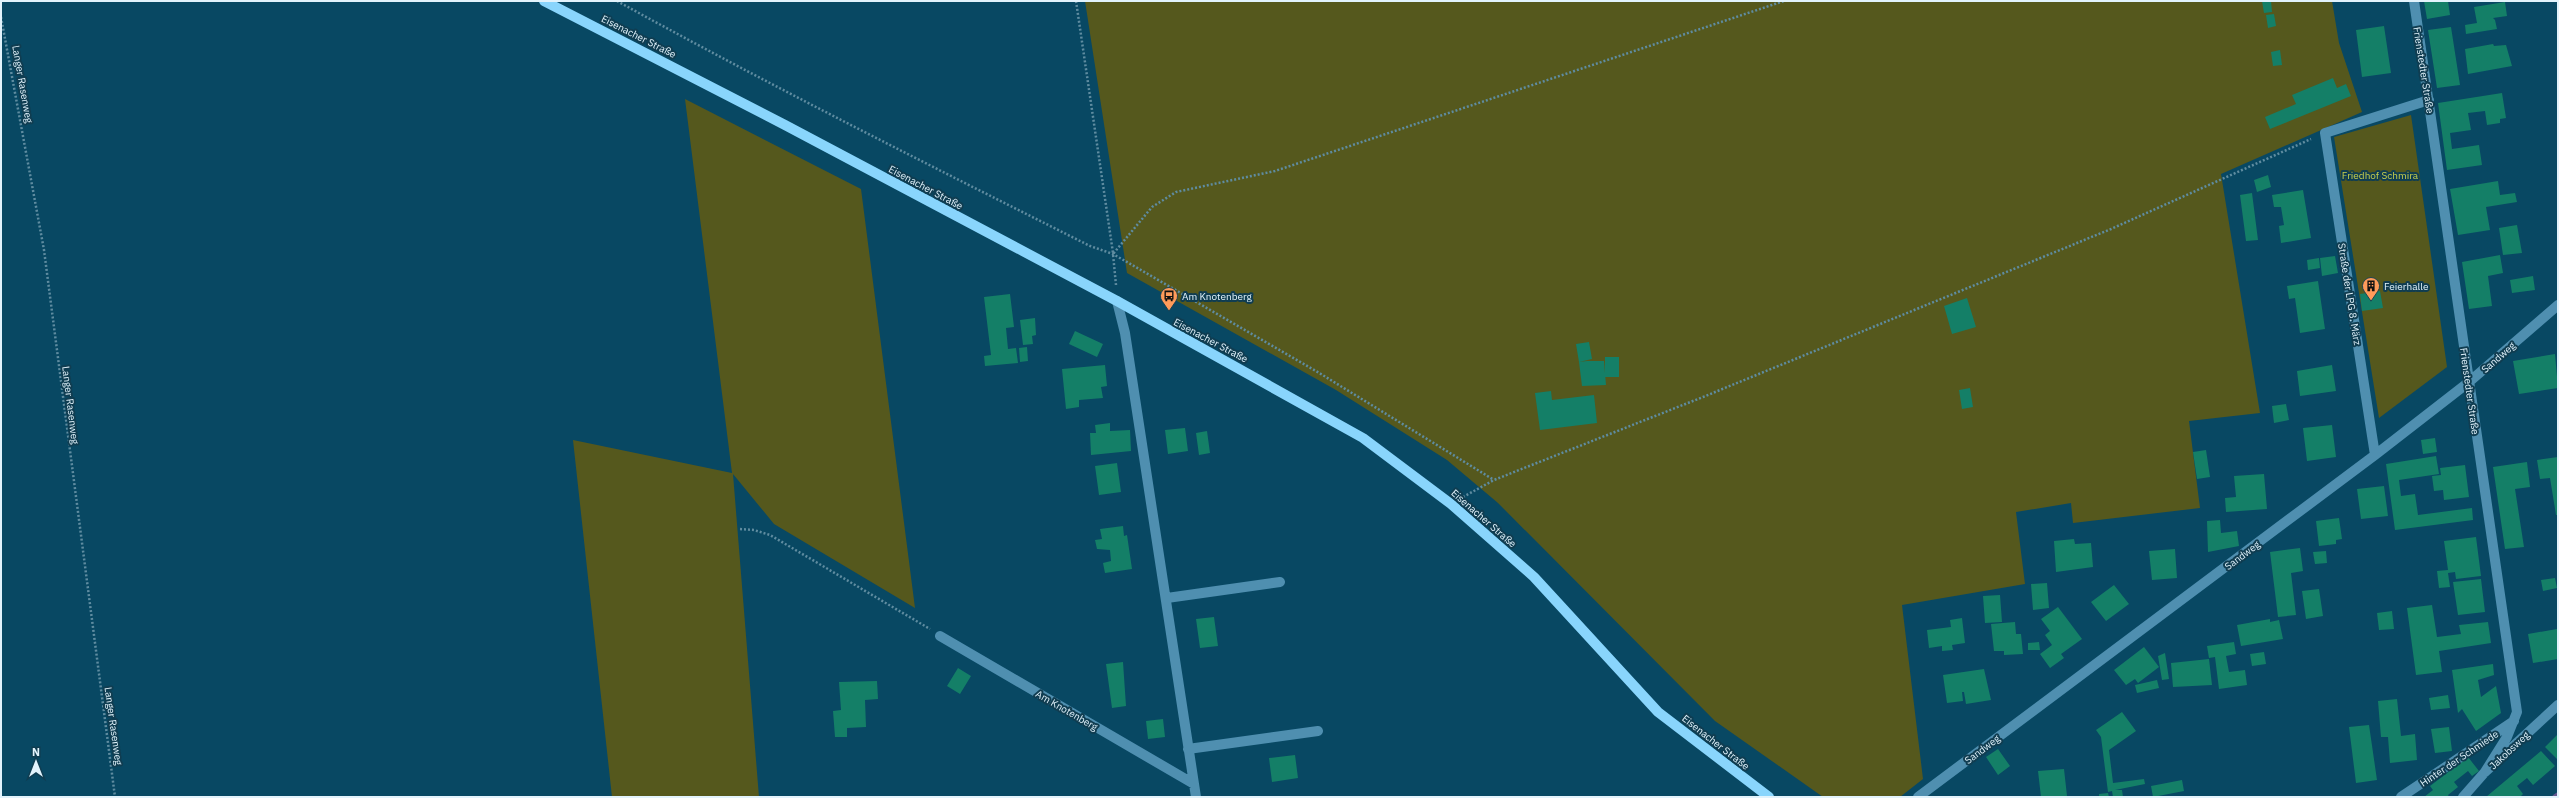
<svg xmlns="http://www.w3.org/2000/svg" width="2559" height="798" font-family="'IBM Plex Sans',sans-serif">
<rect width="100%" height="100%" fill="#084863"/>
<path fill="#55581d" d="M1085 1H2332L2339 43 2362 112 2221 174 2260 413 2189 421 2200 508 2073 523 2071 503 2016 512 2025 584 1902 605 1923 779 1900 797H1823L1715 721 1498 503 1447 460 1336 390 1127 273Z
M685 99 861 189 915 608 774 524 733 474 759 797H612L573 440 732 473Z
M2411 115 2447 367 2379 418 2334 137Z"/>
<g fill="none" stroke-linecap="round" stroke-linejoin="round">
<path stroke="#64578e" stroke-width="5.5" d="M2555 797 2558 795"/>
</g>
<path fill="#147f67" d="M2262 1H2271L2272 12 2264 13Z
M2424 1H2448L2450 15 2427 19Z
M2505 2 2507 16 2493 18 2495 20 2497 29 2466 34 2465 25 2477 23 2474 7Z
M2274 14 2276 26 2268 28 2266 15Z
M2384 26 2391 73 2362 77 2356 30Z
M2451 27 2460 85 2437 88 2428 30Z
M2493 44 2494 46 2506 45 2512 66 2468 74 2465 49Z
M2280 50 2282 65 2273 66 2271 52Z
M2333 78 2337 88 2346 84 2351 96 2270 129 2265 117 2296 104 2292 95Z
M2502 93 2506 118 2500 119V123L2487 125 2485 111 2468 113 2471 130 2450 133 2452 149 2479 145 2482 165 2447 170 2438 103Z
M2268 175 2271 187 2257 192 2254 180Z
M2498 181 2500 195 2515 193 2517 202 2486 207 2490 230 2458 235 2450 189Z
M2303 190 2311 238 2281 243 2279 226 2284 225 2281 207H2274L2272 195Z
M2252 193 2258 240 2246 241 2240 195Z
M2517 225 2522 253 2503 255 2499 228Z
M2500 255 2503 273 2488 276 2492 306 2469 309 2462 262Z
M2335 256 2338 273 2322 276 2320 258Z
M2319 258 2320 268 2308 270 2307 260Z
M2533 276 2535 290 2512 293 2510 280Z
M2318 281 2325 329 2300 333 2295 298 2289 299 2287 286Z
M2380 291 2383 308 2362 311 2360 294Z
M1010 294 1014 327 1006 328 1008 349 1016 348 1018 363 985 366 984 356 991 355 984 297Z
M1967 298 1976 327 1952 334 1944 306Z
M1035 318 1036 335 1032 336 1033 344 1023 345 1020 320Z
M1075 331 1103 344 1097 357 1069 344Z
M1589 342 1592 359 1579 362 1576 344Z
M1027 347 1028 361 1020 362 1019 348Z
M2555 354 2558 388 2519 394 2513 361Z
M1605 357H1619V377H1605Z
M1587 361H1604L1606 385 1582 386 1579 362Z
M1105 365 1107 386 1101 387 1103 398 1079 400V407L1066 409 1062 369Z
M2332 365 2336 391 2300 396 2297 371Z
M1970 388 1973 407 1962 409 1959 390Z
M1551 391 1552 400 1594 395 1597 423 1540 430 1535 393Z
M2286 404 2289 420 2274 423 2272 406Z
M1110 423V431L1130 430 1131 451 1091 455 1090 433H1096L1095 425Z
M2332 425 2336 457 2307 461 2303 428Z
M1185 428 1188 451 1168 454 1165 430Z
M1207 431 1210 453 1199 455 1196 433Z
M2435 438 2437 452 2423 454 2421 440Z
M2206 450 2210 477 2197 479 2193 452Z
M2436 456 2439 474 2399 480 2401 496 2415 494 2418 515 2472 508 2473 520 2395 530 2386 464Z
M2558 457V515H2556L2550 478 2540 479 2537 460Z
M2527 462 2530 487 2515 489 2524 547 2505 549 2493 467Z
M1117 463 1121 492 1099 495 1095 466Z
M2465 465 2469 497 2444 500 2443 490 2434 491 2432 476 2441 475 2440 468Z
M2264 474 2267 509 2226 512 2225 498 2236 497 2234 476Z
M2384 486 2388 516 2361 519 2357 489Z
M2339 518 2342 539 2336 540V544L2319 546 2316 521Z
M2220 520 2221 533 2237 531 2239 546 2208 552 2207 521Z
M1123 526 1124 536 1127 535 1132 569 1105 573 1103 563 1111 561 1110 550 1097 549 1095 540 1102 539 1100 529Z
M2476 537 2481 576 2456 579 2455 572 2448 573 2450 587 2439 588 2437 571 2448 570 2444 541Z
M2074 539 2075 544 2091 543 2093 567 2056 572 2054 541Z
M2300 548 2303 571 2291 573 2296 615 2278 617 2270 552Z
M2175 549 2177 578 2152 580 2149 551Z
M2326 551 2327 563 2315 564 2313 552Z
M2555 578 2557 588 2543 591 2541 580Z
M2481 579 2485 612 2458 615 2453 582Z
M2047 583 2049 608 2033 610 2031 584Z
M2114 585 2129 604 2106 621 2091 602Z
M2319 589 2323 616 2306 619 2302 591Z
M2000 595 2002 622 1985 623 1983 596Z
M2432 605 2437 637 2461 634 2459 625 2488 622 2491 643 2439 651 2442 672 2416 675 2407 608Z
M2058 607 2082 639 2061 654 2064 658 2050 668 2040 654 2052 645 2045 635 2050 631 2041 619Z
M2392 611 2394 629 2379 630 2377 613Z
M1214 617 1218 646 1200 648 1196 619Z
M1962 618 1965 643 1952 645 1953 650 1942 651V646L1929 648 1927 630 1951 627 1950 620Z
M2270 619V622L2279 620 2283 639 2241 646 2237 625Z
M2015 622 2016 634H2021L2023 654 2004 655V651H1994L1991 624Z
M2557 629 2558 659 2533 663 2528 634Z
M2039 642 2040 650H2028V643Z
M2234 642 2236 654 2226 656 2229 672 2245 670 2247 685 2219 689 2215 657 2209 658 2207 646Z
M2144 647 2159 667 2138 683 2135 679 2126 685 2114 670Z
M2264 652 2266 664 2252 666 2250 654Z
M2165 653 2169 679 2162 680 2158 656Z
M2209 659 2212 685 2173 687 2171 663Z
M1123 662 1126 706 1112 708 1106 664Z
M2493 664 2494 675 2478 680 2481 697 2496 686 2501 713 2476 731 2462 709 2458 713 2452 670Z
M958 668 971 676 960 694 947 686Z
M1984 669 1991 700 1966 704 1964 692H1962L1963 701 1947 703 1943 675Z
M2157 680 2159 688 2137 693 2135 685Z
M877 681 878 699 865 700 866 727 847 728V737H835L833 711 841 710 839 682Z
M2448 695 2450 708 2431 710 2429 698Z
M2397 699 2401 736 2415 734 2417 760 2390 763 2388 737H2381L2378 701Z
M2122 712 2136 731 2109 750 2113 783 2144 779 2145 784 2115 790H2122L2123 797H2113L2112 791 2108 792 2101 737 2096 730Z
M1163 719 1165 737 1148 739 1146 721Z
M2369 725 2377 780 2356 783 2349 727Z
M2449 727 2452 751 2435 753 2431 729Z
M2558 734V760L2545 747Z
M1998 749 2010 766 1998 775 1986 757Z
M2541 751 2555 766 2533 785 2527 778 2517 786 2523 794 2520 797H2486Z
M1295 755 1298 778 1272 782 1269 758Z
M2468 757 2479 771 2472 776 2468 771 2454 782 2458 787 2448 795 2449 797H2424L2433 790 2430 786Z
M2064 769 2067 796 2041 797 2038 771Z
M2182 780 2184 791 2153 797 2151 786Z
M2108 793 2109 797H2099V794Z"/>
<g fill="none" stroke-linecap="round" stroke-linejoin="round">
<path stroke="#5f8ca0" stroke-width="2.5" stroke-dasharray="2 2" stroke-linecap="butt" d="M617 1C773 87 931 166 1090 246L1113 254 1316 371 1494 480
M1076 1 1113 253
M1 17 44 250 115 797
M1116 285 1113 254 1152 207 1176 192 1275 171 1784 1
M1463 497 1494 480 1703 397 2111 229 2311 139
M740 529 754 530 770 535 930 629"/>
<path stroke="#4f8fb0" stroke-width="10" d="M2414 1 2517 712 2507 737 2485 772
M1117 301 1125 333 1196 797
M2375 455 2325 133 2429 100
M1167 598 1280 582
M940 636 1194 784
M1188 749 1318 731
M1918 797 2375 455 2469 382 2558 305
M2401 797 2514 721
M2463 797 2485 772 2558 705"/>
<path stroke="#89d5fc" stroke-width="10" d="M544 1 785 125 1117 301 1363 438 1451 504 1534 577 1658 712 1769 797"/>
</g>
<defs>
<symbol id="building-pin" viewBox="-11 -11 22 30"><path d="M0 17L-7.5 6A9.5 9.5 0 1 1 7.5 6Z" fill="#ff9b5a" stroke="#103d51"/><path d="M-4-6H4V6H1V3H-1V6H-4ZM-2.5-4.3h1.7v1.8h-1.7ZM.8-4.3h1.7v1.8H.8ZM-2.5-1h1.7V.8h-1.7ZM.8-1h1.7V.8H.8Z" fill="#111"/></symbol>
<symbol id="bus-pin" viewBox="-11 -11 22 30"><path d="M0 17L-7.5 6A9.5 9.5 0 1 1 7.5 6Z" fill="#ff9b5a" stroke="#103d51"/><path d="M-5-6H5V4H4V6H2V4H-2V6H-4V4H-5ZM-3.5-4V0h7V-4ZM-3.5 1.2v1.5H-2V1.2ZM2 1.2v1.5H3.5V1.2Z" fill="#111"/></symbol>
</defs>
<g fill-rule="evenodd">
<use href="#building-pin" x="2361" y="276" width="20" height="27"/>
<use href="#bus-pin" x="1159" y="286" width="20" height="27"/>
</g>
<g text-anchor="middle" stroke-width="4" stroke-linejoin="round" paint-order="stroke">
<g font-size="10" fill="#e2f3fc" stroke="#103d51">
<text transform="translate(639 36) rotate(27)" y="4">Eisenacher Straße</text>
<text transform="translate(2424 70) rotate(81)" y="4">Frienstedter Straße</text>
<text transform="translate(23 84) rotate(80)" y="4">Langer Rasenweg</text>
<text transform="translate(926 187) rotate(28)" y="4">Eisenacher Straße</text>
<text transform="translate(2350 294) rotate(81)" y="4">Straße der LPG 8. März</text>
<text transform="translate(1211 340) rotate(28)" y="4">Eisenacher Straße</text>
<text transform="translate(2498 357) rotate(-41)" y="4">Sandweg</text>
<text transform="translate(2470 391) rotate(82)" y="4">Frienstedter Straße</text>
<text transform="translate(71 405) rotate(83)" y="4">Langer Rasenweg</text>
<text transform="translate(1484 518) rotate(41)" y="4">Eisenacher Straße</text>
<text transform="translate(2242 555) rotate(-37)" y="4">Sandweg</text>
<text transform="translate(1067 710) rotate(30)" y="4">Am Knotenberg</text>
<text transform="translate(114 726) rotate(82)" y="4">Langer Rasenweg</text>
<text transform="translate(1716 742) rotate(38)" y="4">Eisenacher Straße</text>
<text transform="translate(1982 749) rotate(-37)" y="4">Sandweg</text>
<text transform="translate(2509 750) rotate(-43)" y="4">Jakobsweg</text>
<text transform="translate(2459 758) rotate(-34)" y="4">Hinter der Schmiede</text>
</g>
<g font-size="10" fill="#c9d04c" stroke="#103d51">
<text x="2380" y="179">Friedhof Schmira</text>
</g>
<g font-size="10" fill="#e2f3fc" stroke="#103d51" text-anchor="start">
<text x="2384" y="290">Feierhalle</text>
<text x="1182" y="300">Am Knotenberg</text>
</g>
</g>
<rect width="2559" height="798" fill="none" stroke="#e2f3fc" stroke-width="4"/>
<g transform="translate(36 762)" stroke="#103d51" stroke-width="3" paint-order="stroke">
<path d="M0-3L7 15L0 10L-7 15Z" fill="#e2f3fc"/>
<text y="-6" font-size="11" font-weight="bold" text-anchor="middle" fill="#e2f3fc">N</text>
</g>
</svg>
